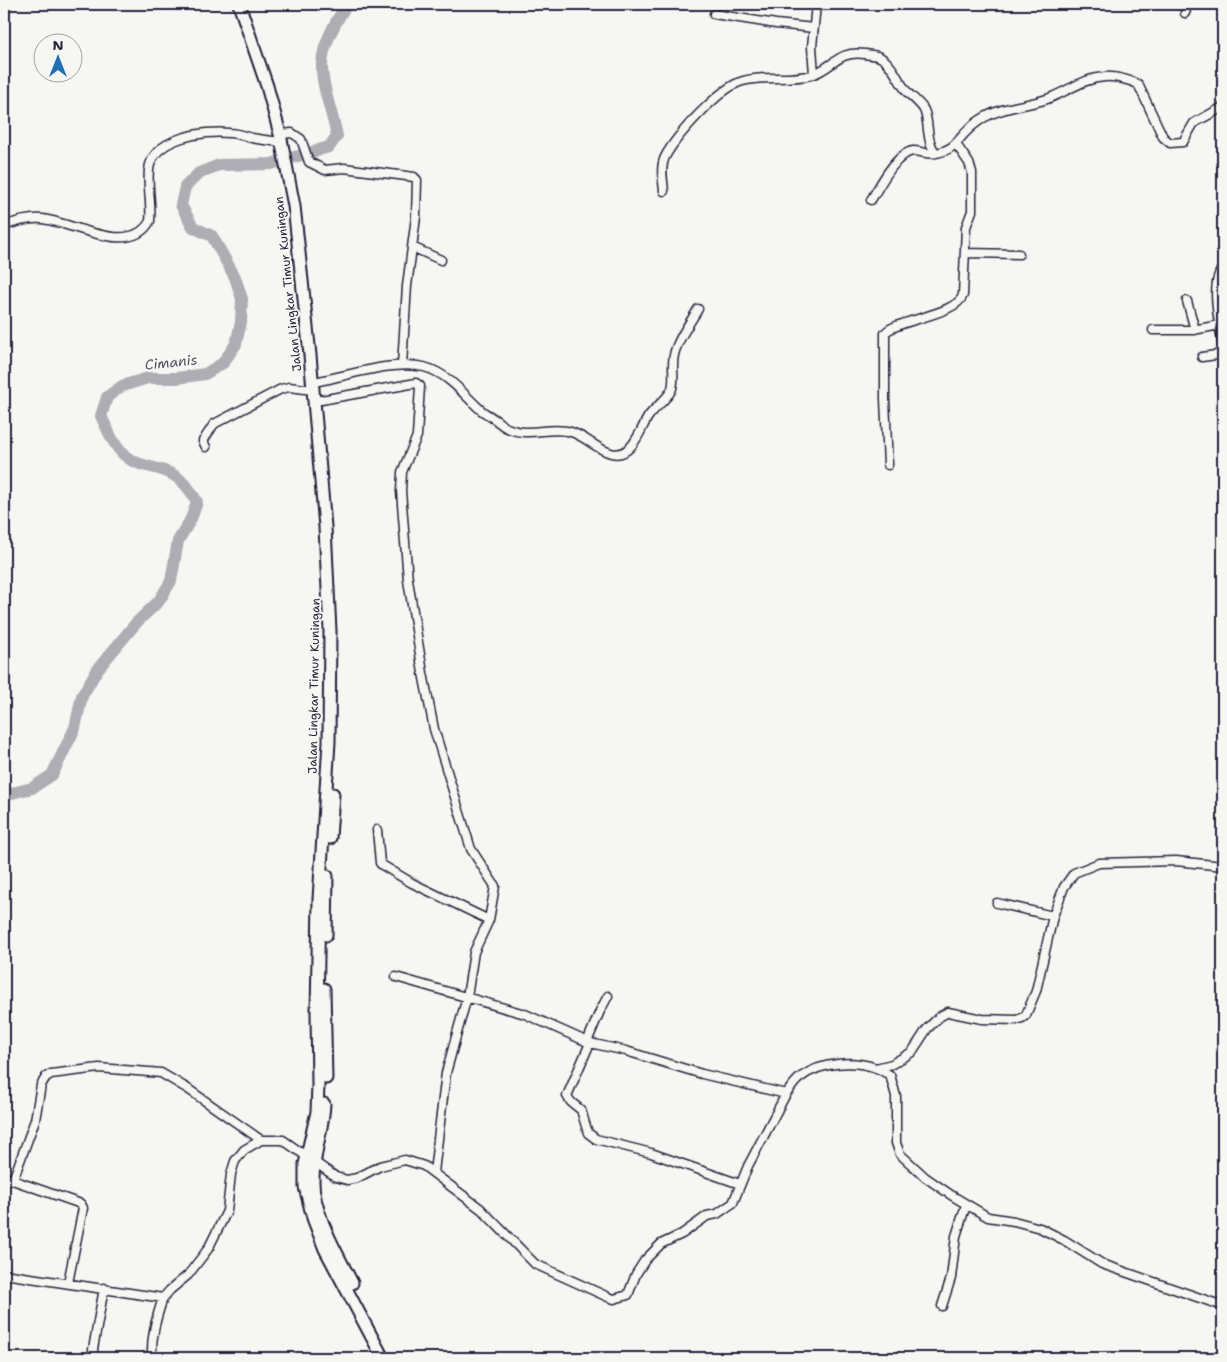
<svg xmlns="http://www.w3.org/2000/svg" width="1227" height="1362" font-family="'Shantell Sans',sans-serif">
<rect width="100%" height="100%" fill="#f6f6f2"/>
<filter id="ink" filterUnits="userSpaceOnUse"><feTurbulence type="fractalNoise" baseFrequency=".02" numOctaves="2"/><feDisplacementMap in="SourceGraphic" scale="10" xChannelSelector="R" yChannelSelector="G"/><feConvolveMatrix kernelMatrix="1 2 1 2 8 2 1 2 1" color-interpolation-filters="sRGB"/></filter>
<g filter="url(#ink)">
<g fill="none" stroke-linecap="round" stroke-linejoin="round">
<path stroke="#adadb3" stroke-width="12" d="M4 795 32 788 52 775 75 728 82 696 97 670 136 623 159 601 171 581 178 541 191 519 197 502C189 487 180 476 164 471 152 466 138 466 128 458 114 448 108 430 101 416L107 397 122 386 148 378H177L205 374 223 363 236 344 241 322 242 299 235 277 212 236 193 227 181 205 185 187 199 173 219 165 271 164 329 147 337 136C333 115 321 85 322 64 323 43 336 21 347 4"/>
<defs>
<path id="street" d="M1185 13 1188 4
M714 14 776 24 814 28
M814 74 812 47 816 4
M280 134 292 133 301 139 309 162 325 170 344 168 414 177 417 180 416 217 407 286 402 365
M664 191C663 180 660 167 665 157 676 136 720 87 743 81 765 75 789 81 811 75 834 68 837 50 865 54 870 55 876 55 880 57 893 64 899 83 908 93 913 98 921 104 924 110 930 123 925 140 936 153 955 150 957 140 969 129 974 124 980 120 985 117 1004 106 1027 106 1047 99 1067 92 1083 78 1105 77 1116 76 1128 80 1138 84L1163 137 1170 143 1183 142 1194 123 1223 107
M871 200C879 187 896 153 913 151 921 151 928 155 936 153
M4 226C15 222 30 218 42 219 70 221 130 258 150 221 152 204 147 187 149 170 152 138 204 130 229 133 237 133 244 136 252 138 262 140 272 141 282 142
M412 247 441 260
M965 253 1019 254
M1223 267C1209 284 1220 326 1223 347
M1187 301 1195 330
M1153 330H1193L1220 325
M1202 357 1223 354
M319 381C350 375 394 360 424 367 448 373 464 395 481 410 486 414 492 417 497 421 501 424 505 428 510 429 529 437 551 426 571 432 585 436 596 449 611 453 632 459 640 430 648 417 655 407 665 401 671 391 676 381 671 367 674 355 677 340 690 323 698 309
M321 400 416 383 420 386 417 436 402 472 401 491 408 580 423 673 434 729 471 849 495 886 489 920
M206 447 203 441 214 424 281 389 289 387 313 390
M888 465 885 399V333C895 320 957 315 963 295L966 227 972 211V172L969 163 956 144
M377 830 380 863 382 865 412 883 489 920 474 952 467 997 446 1073 434 1172
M997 903 1053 916
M396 977 525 1014 590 1043 626 1051 702 1074 786 1094
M587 1042 600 1011 608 996
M590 1043 567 1096 571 1102 581 1110 588 1133 596 1139 651 1153 740 1184
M876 1068 892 1064 912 1052 927 1029 939 1017 948 1012 982 1019 1016 1020 1022 1018 1026 1015 1036 991 1053 916 1064 887 1074 873 1099 863 1176 861 1223 866
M4 1177 81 1204 83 1208 68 1283
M13 1180 35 1120 41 1085 46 1077 51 1074 99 1068 161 1073 188 1089 261 1140
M4 1274 163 1298 170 1290 188 1275 208 1249 227 1211 231 1174 235 1161 244 1150 261 1140H283L336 1177 347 1180 357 1178 380 1166 405 1160 424 1166 481 1209 535 1264 608 1297 614 1299 628 1295 636 1274 645 1260 661 1244 682 1234 707 1216 717 1214 733 1203 748 1166 786 1094C791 1088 795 1081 801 1077 821 1062 854 1060 876 1068 881 1070 886 1073 890 1075L896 1096V1143L900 1154 925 1177 951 1195 988 1217 1014 1221 1040 1228 1064 1240 1102 1264 1223 1306
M942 1306 951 1278 956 1236 966 1205
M94 1358 93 1349 104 1288
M152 1358C151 1336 156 1319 163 1298"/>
<path id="secondary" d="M239 4 267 86 280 134 294 206 310 355 325 527 330 631 329 742 319 899 317 1013 318 1085 317 1112 305 1164V1187L313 1218 325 1249 383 1358
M330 838 333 794
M326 935 327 876
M324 989 326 1078
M324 1104C323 1129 313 1154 313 1180 312 1212 338 1255 352 1283"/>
</defs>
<use href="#street" stroke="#22223b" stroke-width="11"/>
<use href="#secondary" stroke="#22223b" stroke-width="15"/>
<use href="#street" stroke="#f6f6f2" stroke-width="8"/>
<use href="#secondary" stroke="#f6f6f2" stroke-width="11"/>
</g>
</g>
<g text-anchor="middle" stroke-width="4" stroke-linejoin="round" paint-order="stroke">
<g font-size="12" fill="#22223b" stroke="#f6f6f2">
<text transform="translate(288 284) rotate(-96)" y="4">Jalan Lingkar Timur Kuningan</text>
<text transform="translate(314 686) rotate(-89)" y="4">Jalan Lingkar Timur Kuningan</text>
</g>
<g font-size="14" font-style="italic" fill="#535365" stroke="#f6f6f2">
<text transform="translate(171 362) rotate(-6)" y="5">Cimanis</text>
</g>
</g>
<rect width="1227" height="1362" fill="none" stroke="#f6f6f2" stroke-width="20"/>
<rect x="10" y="10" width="1207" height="1342" fill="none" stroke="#22223b" stroke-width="2" filter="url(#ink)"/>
<g transform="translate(58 58)"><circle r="24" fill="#f6f6f2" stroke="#a1a1a9"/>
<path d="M0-4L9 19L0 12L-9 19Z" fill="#1f6fb2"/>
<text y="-8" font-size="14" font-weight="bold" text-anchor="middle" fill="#22223b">N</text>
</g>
</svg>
